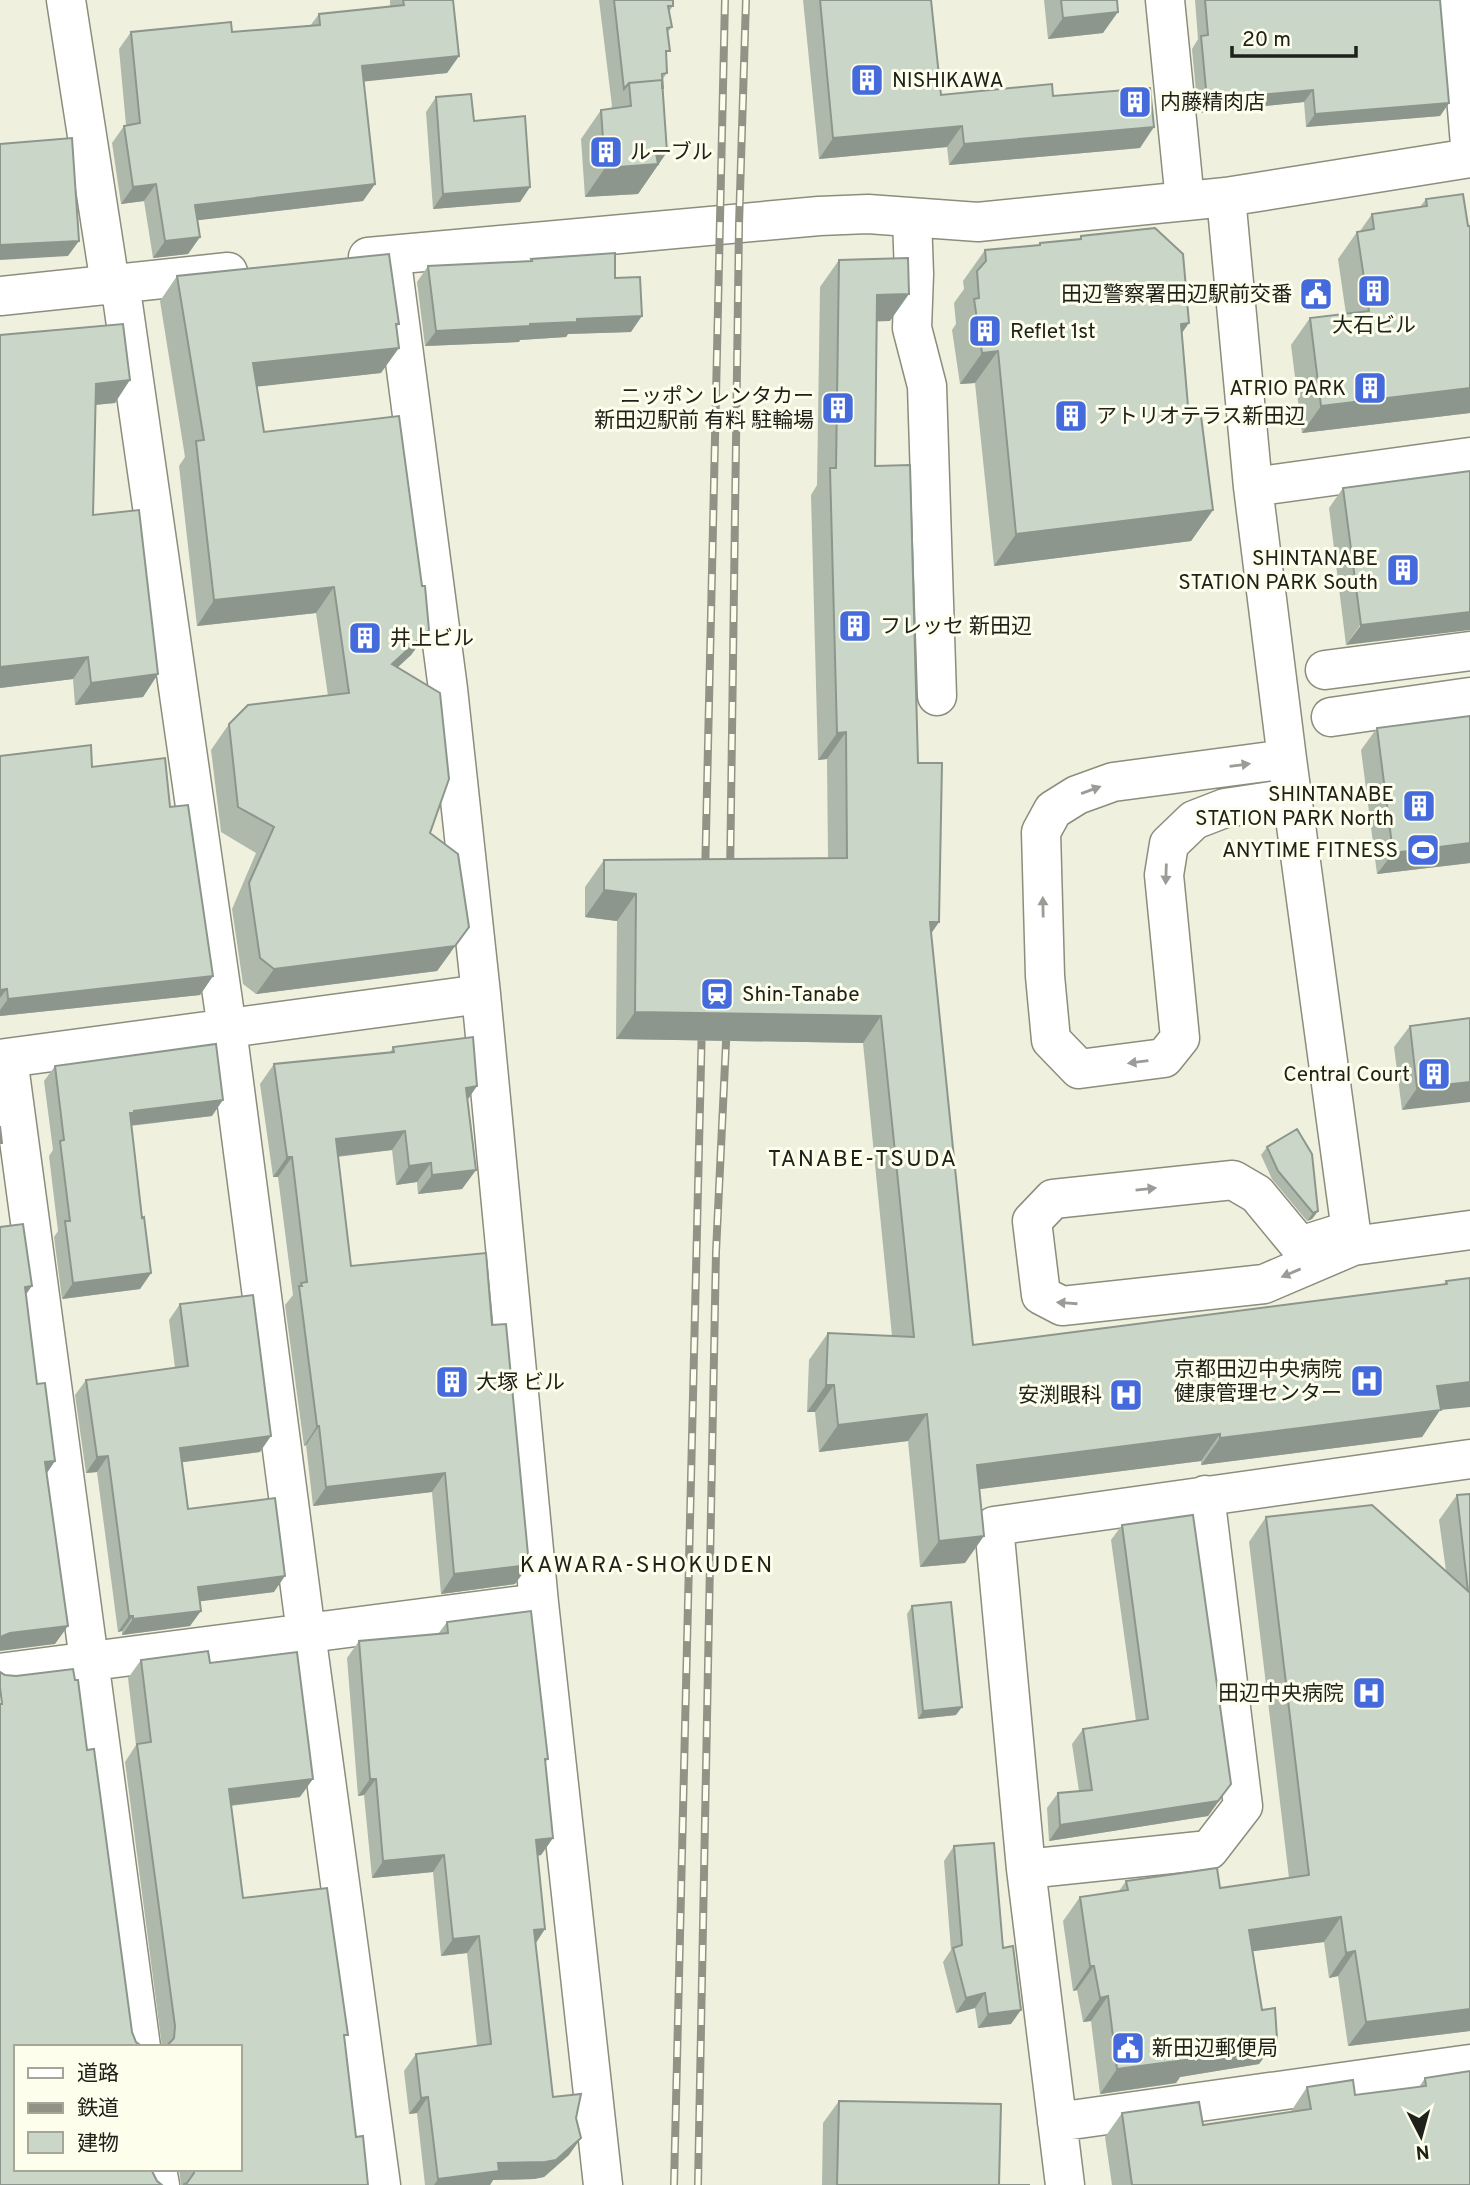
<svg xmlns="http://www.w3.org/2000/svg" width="1470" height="2185" font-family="Overpass,'Noto Sans JP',sans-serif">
<rect width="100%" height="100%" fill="#eff1de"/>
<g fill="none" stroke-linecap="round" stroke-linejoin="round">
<defs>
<path id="minor" d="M66 0 110 284
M1165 0 1185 201
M1458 0 1470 145
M1226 197 1253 487 1287 759 1353 1246 1470 1230
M912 218 914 274 912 328 927 386 937 696
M391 255 448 689 481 994 539 1603 603 2185
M368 257 819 216 868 214 978 222 1226 197 1470 158
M120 283 227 1029 306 1633 381 2185
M0 296 228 272
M1253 487 1470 457
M1325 670 1470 651
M1331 717 1470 697
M1287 759 1113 782 1077 795 1053 810 1041 832 1045 976 1051 1040 1079 1069 1164 1058 1180 1038 1164 875 1169 844 1194 820 1225 808 1292 798
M8 1058 141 2047
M0 1059 481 994
M1351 1230 1300 1246 1257 1194 1233 1180 1053 1199 1032 1221 1041 1295 1062 1306 1264 1284 1353 1246
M0 1673 539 1603
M1026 1869 1209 1850 1243 1806 1205 1495
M1057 2122 1470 2064
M157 2169 160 2185
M1065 2185 1026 1869 994 1526 1470 1459"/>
</defs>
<use href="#minor" stroke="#8c8d7c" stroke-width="41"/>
<use href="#minor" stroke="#fff" stroke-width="38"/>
<defs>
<path id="rail" d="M705 878 725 0
M730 878 739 225 746 0
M674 2185 702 1022
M698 2185 716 1252 727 1022"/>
</defs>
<use href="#rail" stroke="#929386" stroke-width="8"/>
<use href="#rail" stroke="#fdfeeb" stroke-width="5" stroke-dasharray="16" stroke-linecap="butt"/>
</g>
<path fill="#aeb9ac" d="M390 0H453L459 56 447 73 363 81 375 184 363 201 197 220 200 237 188 254 153 258 144 201 121 204 112 143 124 126 126 125 119 49 131 32H232L310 26 319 14 390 7Z
M599 0H673V6L669 12 672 27 667 33 666 57 667 73 662 80 667 152 638 194 585 197 581 139 601 110 611 108 612 106Z
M803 0H931L941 95 1053 96 1140 148 949 165 947 147 819 159Z
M1044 0H1117L1103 33 1048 39Z
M1195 0H1440L1449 103 1440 116 1306 127 1304 102 1198 113 1192 49 1198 39Z
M436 97 474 121 530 187 520 202 433 209 426 112Z
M1426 199 1468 226H1470V413L1302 433 1291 345 1310 318 1346 314 1338 259 1357 232 1360 231 1372 214 1420 207Z
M1081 236 1182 333 1189 418 1213 510 1191 541 994 566 975 383 960 384 952 330 956 324 954 303 964 289 963 281 985 250 1038 245 1040 243 1079 239Z
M531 259 615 278 631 332 568 334 566 337 520 340 519 342 425 346 417 282 428 266 530 261Z
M839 260 890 321H876L875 466 918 763 939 922 931 934 973 1345 1444 1284 1446 1281 1440 1410 1422 1437 1201 1465V1461L979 1489 965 1563 920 1567 908 1441 819 1452 815 1412H807L809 1360 828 1333 892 1336 863 1043 616 1039 617 921 585 917V887L604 860 828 859 827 759 818 760 811 495 817 485 820 287Z
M177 276 399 324 396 327 381 373 257 386 264 432 422 586 429 630 411 655 397 668 430 833 451 952 437 971 256 994 243 984 232 909 256 853 221 832 211 750 229 724 328 696 316 613 197 626 179 466 185 457 160 301Z
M0 335 115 403 96 405 93 515 158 674 143 697 75 705 73 679 0 688Z
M1470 471 1346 645 1329 508 1343 488Z
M1470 716V863L1377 874 1361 750 1377 728Z
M0 756 92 767 170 807 213 976 200 995 0 1016Z
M1470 1018 1402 1110 1394 1047 1410 1026Z
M393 1047 477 1086 467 1100 476 1170 462 1189 418 1194 417 1182 396 1185 392 1150 338 1157 351 1266 515 1584 441 1594 432 1492 313 1506 306 1445 304 1446 285 1305 293 1295 278 1177H273L260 1084 274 1064 390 1053Z
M55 1066 212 1116 131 1126 142 1218 151 1273 140 1289 62 1299 54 1237 58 1231 49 1156 53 1150 44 1081Z
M1267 1147 1318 1211 1312 1219 1307 1221 1272 1179 1261 1155Z
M180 1304 260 1452 182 1462 188 1509 274 1592 200 1601 190 1626 122 1635V1631L118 1632 97 1472 86 1473 75 1395 86 1380 175 1368 169 1320Z
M1470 1494V2031L1348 2046 1338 1976 1329 1978 1324 1942 1252 1951 1262 2010 1277 2039 1259 2064 1180 2077 1176 2083 1100 2094 1091 2021 1083 2022 1077 1990 1073 1991 1063 1921 1080 1897 1119 1891 1126 1881 1220 1888 1289 1878 1249 1542 1266 1517 1446 1571 1439 1520 1457 1495Z
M1122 1525 1231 1784 1208 1816 1049 1841 1047 1808 1058 1793 1079 1791 1072 1744 1083 1729 1136 1721 1111 1540Z
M912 1606 956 1715 918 1719 907 1614Z
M447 1622 548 1759 545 1763 553 1838 541 1855 538 1856 536 1943 553 2097 569 2155 544 2177 534 2179 493 2180 490 2185H425L417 2113 409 2114 404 2071 416 2054 477 2046 467 1953 441 1956 433 1872 372 1878 364 1795 358 1796 347 1658 359 1641 438 1634Z
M141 1660 210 1663 300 1797 231 1806 243 1898 345 2039 356 2137 368 2185H181L179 2169H240V2047H162L125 1762 136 1745 128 1678Z
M954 1846 1003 1948 1011 2024 978 2028 975 2008 956 2013 943 1962 951 1950 944 1861Z
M1425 2078 1470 2185H1112L1105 2137 1122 2113 1203 2125 1290 2113 1307 2087 1355 2095 1419 2087Z
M839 2101 999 2185H1030H822L823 2123Z"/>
<path fill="#8d968c" d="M1118 12 1103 33 1048 39 1063 18Z
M459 56 447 73 350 83 362 66Z
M1313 90 1304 102 1198 113 1207 100Z
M1449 103 1440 116 1306 127 1315 114Z
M962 126 947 147 819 159 833 138Z
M1154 127 1140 148 949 165 964 144Z
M667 152 638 194 585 197 605 168 656 153Z
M156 184 144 201 121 204 133 187Z
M375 184 363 201 183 222 195 205Z
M530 187 520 202 433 209 443 194Z
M200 237 188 254 153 258 165 241Z
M79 241 68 256 0 260V245Z
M909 294 890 321 858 322 877 295Z
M642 316 631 332 568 334 566 337 520 340 519 342 425 346 436 331 530 324 577 319Z
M1189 323 1167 354 1181 324Z
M399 348 381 373 235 389 253 363Z
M998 351 975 383 960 384 982 353Z
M130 380 115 403 81 406 96 384Z
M1470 388V413L1302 433 1321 406Z
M1213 510 1191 541 994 566 1016 534Z
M334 587 316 613 197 626 214 600Z
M1470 612V630L1346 645 1361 625Z
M429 630 411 655 374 689 392 664Z
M88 657 73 679 0 688V667Z
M158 674 143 697 75 705 91 683Z
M846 732 827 759 818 760 837 733Z
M1470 843V863L1377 874 1393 853Z
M604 890 636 894 617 921 585 917Z
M930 922H939L920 949Z
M469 927 437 971 256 994 274 969Z
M213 976 200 995 0 1016V1010L8 999Z
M7 989 0 998V990Z
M635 1012 881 1016 863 1043 616 1039Z
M1470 1082V1102L1402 1110 1417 1088Z
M477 1086 464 1105 466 1088Z
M223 1100 212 1116 125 1126 130 1113 134 1111Z
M405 1131 392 1150 322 1158 336 1139Z
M287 1157H292L278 1177H273Z
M431 1163 417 1182 396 1185 409 1166Z
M476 1170 462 1189 418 1194 432 1175Z
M1318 1211 1312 1219 1307 1221 1313 1213Z
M151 1273 140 1289 62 1299 73 1283Z
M32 1286 19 1304 25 1287Z
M1470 1382V1407L1440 1410 1422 1437 1201 1465 1220 1438 1437 1386Z
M826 1385H834L815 1412H807Z
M927 1414 908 1441 819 1452 838 1425Z
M317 1426H319L306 1445 304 1446Z
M1220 1434 1201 1461 958 1492 977 1465Z
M271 1436 260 1452 169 1464 180 1448Z
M108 1456 97 1472 86 1473 97 1457Z
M55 1461 43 1479 45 1462Z
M445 1473 432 1492 313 1506 326 1487Z
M984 1536 965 1563 920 1567 939 1541Z
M529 1565 515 1584 441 1594 454 1574Z
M285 1576 274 1592 187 1603 198 1587Z
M201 1611 190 1626 122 1635 133 1619Z
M129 1616H133L122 1631 118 1632Z
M68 1626 55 1644 0 1651V1637L10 1633Z
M962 1707 956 1715 918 1719 923 1711Z
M313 1779 300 1797 216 1807 229 1789Z
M370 1779H376L364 1795 358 1796Z
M1231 1784 1208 1816 1049 1841 1060 1825Z
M553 1838 541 1855 524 1857 536 1840Z
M444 1855 433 1872 372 1878 383 1861Z
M1341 1917 1324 1942 1232 1954 1249 1930Z
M545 1929 534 1946V1930Z
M479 1936 467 1953 441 1956 453 1939Z
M1355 1951 1338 1976 1329 1978 1346 1953Z
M1090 1966H1094L1077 1990 1073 1991Z
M985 1993 975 2008 956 2013 966 1998Z
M1108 1996 1091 2021 1083 2022 1100 1998Z
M1470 2009V2031L1348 2046 1366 2022Z
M1021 2010 1011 2024 978 2028 988 2014Z
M1277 2039 1259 2064 1180 2077 1176 2083 1100 2094 1117 2069 1192 2053Z
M428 2097 417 2113 409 2114 421 2098Z
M581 2138 569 2155 544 2177 534 2179 493 2180 490 2185H434L438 2179 498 2163Z"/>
<path fill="#cad7c8" stroke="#8d968c" stroke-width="2" d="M403 0H453L459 56 362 66 375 184 195 205 200 237 165 241 156 184 133 187 124 126 140 123 131 32 231 22 232 32 320 25 319 14 404 5Z
M614 0H673V6H668L672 27 667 28 670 51H666L667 73 662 74 663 88H662V80L629 83 624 89Z
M820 0H931L941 95 1052 84 1053 96 1150 88 1154 127 964 144 962 126 833 138Z
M1061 0H1117L1118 12 1063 18Z
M1205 0H1440L1449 103 1315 114 1313 90 1207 100 1201 36 1208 35Z
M662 80 667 152 656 153 658 164 605 168 601 110 631 106 629 83Z
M471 94 474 121 525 116 530 187 443 194 436 97Z
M72 138 79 241 0 245V144Z
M1463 194 1468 226H1470V388L1321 406 1310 318 1369 311 1357 232 1374 229 1372 214 1427 206 1426 199Z
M1155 228 1183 254 1189 323 1181 324 1189 418 1201 416 1213 510 1016 534 998 351 982 353 974 299 979 298 977 271 986 261 985 250 1040 245V243L1081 239V236Z
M615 253V278L640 277 642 316 577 319V322L530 324V326L436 331 428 266 532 261 531 259Z
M389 254 399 324H396L399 348 253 363 264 432 399 416 422 586H425L429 630 392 664 440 693 449 779 430 833 458 854 469 927 455 946 274 969 260 958 249 883 274 827 238 807 229 724 248 705 349 693 334 587 214 600 196 441 204 440 177 276Z
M908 258 909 294 877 295 875 466 910 465 918 763H942L939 922H930L973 1345 1447 1284 1446 1281 1470 1278V1382L1437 1386 1441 1410 1220 1438V1434L977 1465 984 1536 939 1541 927 1414 838 1425 834 1385H826L828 1333 914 1337 881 1016 635 1012 636 894 604 890V860L847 858 846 732 837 733 830 468H836L839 260Z
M123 324 130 380 96 384 93 515 139 510 158 674 91 683 88 657 0 667V335Z
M1470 471V612L1361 625 1343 488Z
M1470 716V843L1393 853 1377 728Z
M91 745 92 767 165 758 170 807 188 805 213 976 8 999 7 989 0 990V756Z
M1470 1018V1082L1417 1088 1410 1026Z
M473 1037 477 1086 466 1088 476 1170 432 1175 431 1163 409 1166 405 1131 336 1139 351 1266 486 1253 492 1325 506 1324 529 1565 454 1574 445 1473 326 1487 319 1426H317L299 1286H302L301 1283 307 1282 292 1157H287L274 1064 394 1052 393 1047Z
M216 1044 223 1100 134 1111V1113H130L142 1218 144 1217 151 1273 73 1283 65 1221H70L60 1141 64 1140 55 1066Z
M0 1126 2 1143H0Z
M1297 1129 1312 1154 1318 1211 1313 1213 1278 1171 1267 1147Z
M23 1224 32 1286 25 1287 37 1384 45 1383 55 1461 45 1462 68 1626 10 1633 0 1637V1227Z
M253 1295 271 1436 180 1448 188 1509 275 1498 285 1576 198 1587 201 1611 133 1619V1616H129L108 1456 97 1457 86 1380 188 1366 180 1304Z
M1470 1494V2009L1366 2022 1355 1951 1346 1953 1341 1917 1249 1930 1262 2010 1275 2008 1277 2039 1192 2053 1193 2059 1117 2069 1108 1996 1100 1998 1094 1966H1090L1080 1897 1128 1890 1126 1881 1217 1868 1220 1888 1309 1875 1266 1517 1372 1505 1468 1591 1457 1495Z
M1193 1515 1231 1784 1218 1801 1060 1825 1058 1793 1092 1790 1083 1729 1148 1719 1122 1525Z
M951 1602 962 1707 923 1711 912 1606Z
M531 1611 548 1759H545L553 1838 536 1840 545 1929 534 1930 553 2097 581 2094 576 2118 581 2138 556 2160 545 2162 498 2163 499 2171 438 2179 428 2097 421 2098 416 2054 491 2044 479 1936 453 1939 444 1855 383 1861 376 1779H370L359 1641 448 1633 447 1622Z
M208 1651 210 1663 297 1652 313 1779 229 1789 243 1898 327 1888 348 2035H344L356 2137 363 2136 368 2185H183L187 2183 194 2173V2169H240V2047H166L174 2038 175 2026 137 1744 151 1742 141 1660Z
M73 1669 75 1680H78L87 1750 94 1749 132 2032 136 2042 143 2047H16V2169H151L157 2181 162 2185H0V1704H2L0 1687V1672L5 1675 16 1676Z
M994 1843 1003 1948 1013 1946 1021 2010 988 2014 985 1993 966 1998 953 1948 962 1945 954 1846Z
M1470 2071V2185H1132L1122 2113 1199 2102 1203 2125 1311 2109 1307 2087 1353 2080 1355 2095 1426 2086 1425 2078Z
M839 2101 1001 2104 999 2185H1030H837Z"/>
<defs><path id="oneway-solid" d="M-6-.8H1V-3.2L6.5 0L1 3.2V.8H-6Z" transform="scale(1.75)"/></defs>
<g fill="#9b9b98">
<use href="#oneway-solid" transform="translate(1240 765) rotate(-7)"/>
<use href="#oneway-solid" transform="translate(1091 790) rotate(-20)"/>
<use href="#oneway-solid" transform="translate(1166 874) rotate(92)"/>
<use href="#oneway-solid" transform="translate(1043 907) rotate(-91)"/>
<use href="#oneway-solid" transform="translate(1138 1062) rotate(173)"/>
<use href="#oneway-solid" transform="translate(1146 1189) rotate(-6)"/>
<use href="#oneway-solid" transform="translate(1291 1273) rotate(157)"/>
<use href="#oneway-solid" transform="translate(1067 1303) rotate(-176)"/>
</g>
<defs>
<symbol id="building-square" viewBox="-11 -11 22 22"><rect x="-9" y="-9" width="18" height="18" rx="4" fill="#446adc" stroke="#fdfeeb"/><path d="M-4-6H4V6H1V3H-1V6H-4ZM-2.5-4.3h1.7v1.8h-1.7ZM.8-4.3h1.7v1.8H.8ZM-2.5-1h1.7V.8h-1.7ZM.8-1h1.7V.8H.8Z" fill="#fff"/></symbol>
<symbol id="civic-square" viewBox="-11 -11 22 22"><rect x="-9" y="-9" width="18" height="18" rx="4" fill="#446adc" stroke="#fdfeeb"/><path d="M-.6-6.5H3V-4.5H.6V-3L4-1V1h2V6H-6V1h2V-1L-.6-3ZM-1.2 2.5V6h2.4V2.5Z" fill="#fff"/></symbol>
<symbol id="stadium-square" viewBox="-11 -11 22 22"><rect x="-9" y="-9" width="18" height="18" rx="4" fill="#446adc" stroke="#fdfeeb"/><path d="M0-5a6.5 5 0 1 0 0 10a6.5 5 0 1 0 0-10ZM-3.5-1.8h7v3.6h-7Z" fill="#fff"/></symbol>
<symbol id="station-square" viewBox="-11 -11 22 22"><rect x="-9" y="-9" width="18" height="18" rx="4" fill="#446adc" stroke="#fdfeeb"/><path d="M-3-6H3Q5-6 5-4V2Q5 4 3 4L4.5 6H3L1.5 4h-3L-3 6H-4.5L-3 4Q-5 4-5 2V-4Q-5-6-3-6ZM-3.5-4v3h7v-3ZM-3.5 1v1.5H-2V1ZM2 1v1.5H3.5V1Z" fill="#fff"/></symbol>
<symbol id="hospital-square" viewBox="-11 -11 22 22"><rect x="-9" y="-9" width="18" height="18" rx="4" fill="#446adc" stroke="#fdfeeb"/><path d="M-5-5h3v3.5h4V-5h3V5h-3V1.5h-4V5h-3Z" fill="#fff"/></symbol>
</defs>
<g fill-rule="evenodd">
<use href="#building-square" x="848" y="61" width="38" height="38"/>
<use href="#building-square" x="1116" y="83" width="38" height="38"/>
<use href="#building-square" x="587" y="133" width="38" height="38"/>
<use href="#building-square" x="1355" y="272" width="38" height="38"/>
<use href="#civic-square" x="1297" y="275" width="38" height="38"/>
<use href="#building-square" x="966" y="312" width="38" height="38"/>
<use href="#building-square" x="1351" y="369" width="38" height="38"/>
<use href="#building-square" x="819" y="389" width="38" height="38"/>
<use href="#building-square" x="1052" y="397" width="38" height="38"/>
<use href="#building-square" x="1384" y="551" width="38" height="38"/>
<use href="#building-square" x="836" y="607" width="38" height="38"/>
<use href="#building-square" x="346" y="619" width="38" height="38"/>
<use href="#building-square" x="1400" y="787" width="38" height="38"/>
<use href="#stadium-square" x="1404" y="831" width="38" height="38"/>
<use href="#station-square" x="698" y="975" width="38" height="38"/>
<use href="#building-square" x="1415" y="1055" width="38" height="38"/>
<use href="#hospital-square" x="1348" y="1362" width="38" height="38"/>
<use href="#building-square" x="433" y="1363" width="38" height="38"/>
<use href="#hospital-square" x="1107" y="1376" width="38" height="38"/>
<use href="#hospital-square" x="1350" y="1674" width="38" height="38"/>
<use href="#civic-square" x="1109" y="2029" width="38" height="38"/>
</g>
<g text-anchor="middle" stroke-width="6" stroke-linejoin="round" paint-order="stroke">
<g font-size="21" fill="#20211a" stroke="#fdfeeb" text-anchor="start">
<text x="892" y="87">NISHIKAWA</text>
<text x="1160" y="109">内藤精肉店</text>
<text x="630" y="159">ルーブル</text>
<text x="1292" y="301" text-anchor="end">田辺警察署田辺駅前交番</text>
<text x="1374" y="332" text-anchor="middle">大石ビル</text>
<text x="1010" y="338">Reflet 1st</text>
<text x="1346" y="395" text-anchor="end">ATRIO PARK</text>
<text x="814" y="403" text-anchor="end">ニッポン レンタカー<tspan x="814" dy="24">新田辺駅前 有料 駐輪場</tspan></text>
<text x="1096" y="423">アトリオテラス新田辺</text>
<text x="1378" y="565" text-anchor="end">SHINTANABE<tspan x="1378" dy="24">STATION PARK South</tspan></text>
<text x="880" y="633">フレッセ 新田辺</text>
<text x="390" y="645">井上ビル</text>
<text x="1394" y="801" text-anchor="end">SHINTANABE<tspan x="1394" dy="24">STATION PARK North</tspan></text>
<text x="1398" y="857" text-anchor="end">ANYTIME FITNESS</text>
<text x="742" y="1001">Shin-Tanabe</text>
<text x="1410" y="1081" text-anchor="end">Central Court</text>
<text x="1342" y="1376" text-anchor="end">京都田辺中央病院<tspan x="1342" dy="24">健康管理センター</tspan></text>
<text x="476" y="1389">大塚 ビル</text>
<text x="1102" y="1402" text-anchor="end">安渕眼科</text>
<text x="1344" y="1700" text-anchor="end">田辺中央病院</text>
<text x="1152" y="2055">新田辺郵便局</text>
</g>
<g font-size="23" letter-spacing="2" fill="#20211a" stroke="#fdfeeb">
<text x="863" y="1166">TANABE-TSUDA</text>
<text x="647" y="1572">KAWARA-SHOKUDEN</text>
</g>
</g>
<rect x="14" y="2045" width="228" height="126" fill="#fdfeeb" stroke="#a5a697" stroke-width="2"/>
<rect x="28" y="2068" width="35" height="10" fill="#ffffff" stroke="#a5a697" stroke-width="2"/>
<text x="77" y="2080" font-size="21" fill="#20211a">道路</text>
<rect x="28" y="2103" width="35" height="10" fill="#929386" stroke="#a5a697" stroke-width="2"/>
<text x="77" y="2115" font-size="21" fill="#20211a">鉄道</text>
<rect x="28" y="2132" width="35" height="21" fill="#cad7c8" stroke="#a5a697" stroke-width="2"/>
<text x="77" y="2150" font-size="21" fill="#20211a">建物</text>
<g transform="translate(1421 2136) rotate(174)" stroke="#fdfeeb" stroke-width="5" paint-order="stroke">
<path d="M0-5L12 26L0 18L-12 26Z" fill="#20211a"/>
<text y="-10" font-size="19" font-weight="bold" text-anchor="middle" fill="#20211a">N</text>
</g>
<path d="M1232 46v10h124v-10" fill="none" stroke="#20211a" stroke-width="3.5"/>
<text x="1242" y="46" font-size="21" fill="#20211a" stroke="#fdfeeb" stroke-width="5" paint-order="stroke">20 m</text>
</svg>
